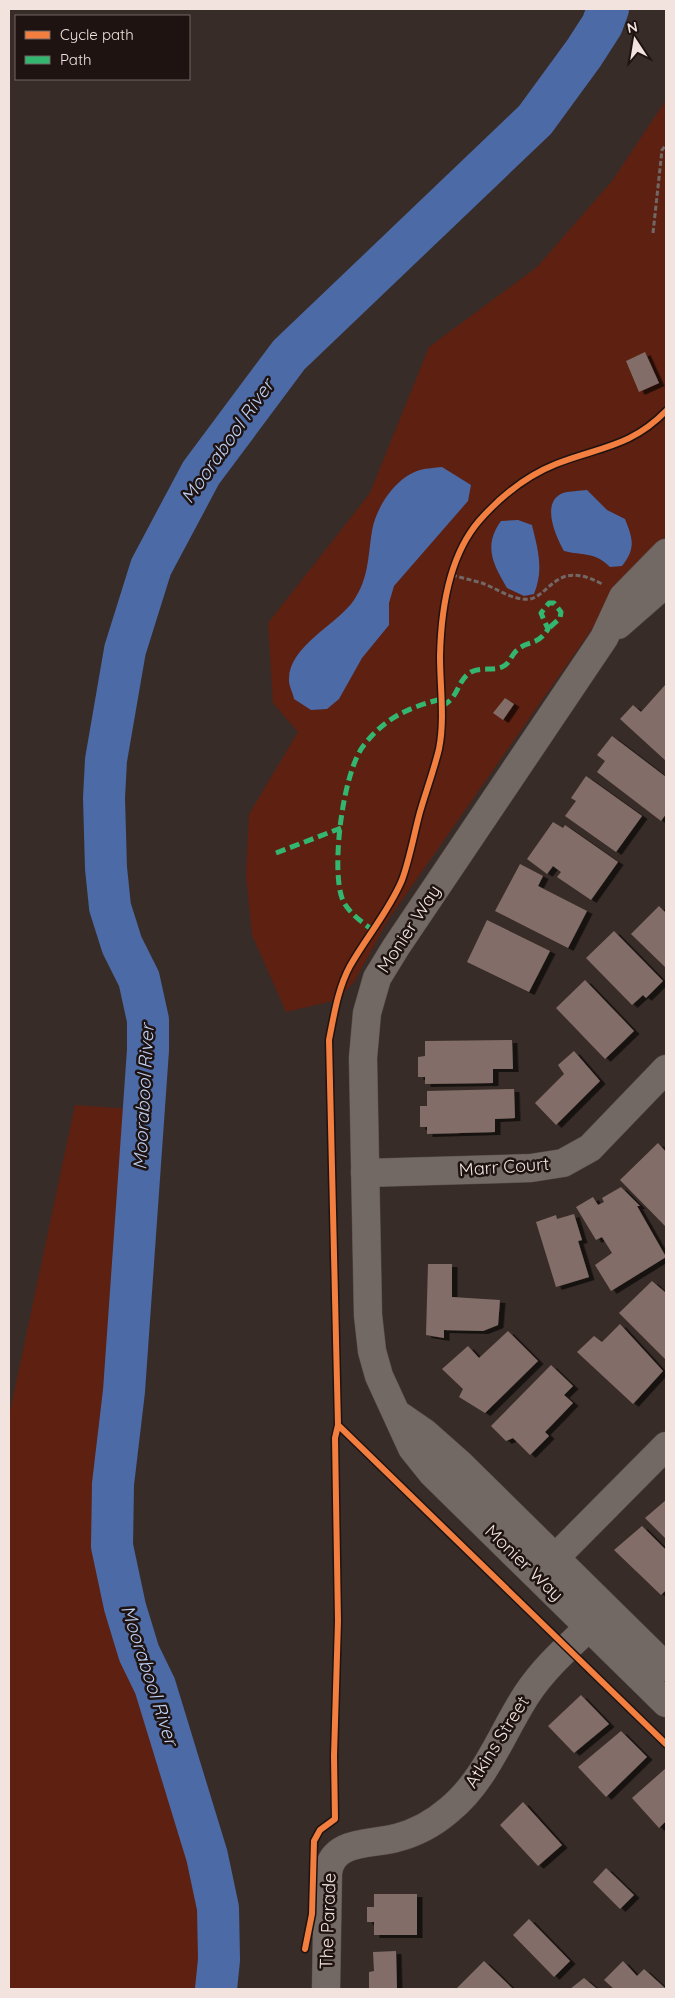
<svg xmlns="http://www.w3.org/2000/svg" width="675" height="1998" font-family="Quicksand,sans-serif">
<defs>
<filter id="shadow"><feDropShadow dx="5.5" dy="3" stdDeviation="0" flood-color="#0009"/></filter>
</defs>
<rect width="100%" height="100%" fill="#382c28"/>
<path fill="#5d2011" d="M666 100V530L662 544 629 576 388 920 354 982 337 1000 286 1012 252 935 246 876 249 814 298 732 273 703 268 623 370 493 429 347 537 267 612 181Z
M75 1105 142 1110 124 1391 113 1484 112 1546 125 1607 194 1747 203 1989H9V1416Z"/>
<path fill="#4c6aa6" d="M442 467 471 485 468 501 394 586 389 603V625L362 658 339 699 327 709 311 710 294 699C293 693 289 686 289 681 287 647 338 624 354 600 369 578 368 555 372 531 376 507 396 477 420 470 427 468 435 468 442 467Z
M587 490 607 510 625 519C633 539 636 548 622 566L610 567C594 551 583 556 564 551 556 537 540 502 563 493 570 491 580 491 587 490Z
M518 520 532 525C538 550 544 570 534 594L524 596 507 588C493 564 483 546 501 521Z"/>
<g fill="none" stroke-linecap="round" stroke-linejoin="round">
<path stroke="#4c6aa6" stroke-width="42" d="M216 1989 219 1960 218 1908 207 1856 155 1686 139 1653 125 1607 112 1546 113 1484 124 1391 148 1050V1020L139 979 122 945 110 907 106 868 104 798 106 760 125 650 151 567 201 473 289 355 535 120 584 53 602 25 608 9"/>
</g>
<path fill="#836d67" filter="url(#shadow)" d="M645 352 659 383 639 392 626 361Z
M666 684V761L620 719 633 705 641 712Z
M505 698 514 704 503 720 493 713Z
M612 736 666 777V814L661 821 597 772 605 761 597 755Z
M586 776 642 816 616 852 565 816 576 801 571 798Z
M553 822 563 828 565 825 618 862 591 900 557 877 561 872 553 866 547 874 527 859Z
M520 864 543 876 538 886 587 911 568 948 495 911Z
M659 906 666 913 665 967 631 934Z
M487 920 550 951 529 992 467 962Z
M614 931 663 981 646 998 643 995 632 1005 586 958Z
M585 980 634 1031 605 1059 556 1008Z
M512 1040 513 1069H493V1083L425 1084V1077H418V1057L425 1056V1041Z
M574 1051 600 1081 556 1125 535 1103 564 1074 558 1065Z
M514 1089 515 1118 495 1119V1132L427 1134V1127H420V1106H427V1091Z
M658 1143 666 1152V1227L620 1180Z
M621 1187 640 1206H637L666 1257 611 1291 595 1265 612 1253 602 1237 596 1240 576 1207 593 1197 598 1205 604 1202 602 1198Z
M574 1214 582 1240 578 1241 589 1277 556 1287 536 1222 556 1215 557 1219Z
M428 1264H452V1297L500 1300 498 1325 483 1331 444 1330V1338L426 1335Z
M652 1281 666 1293V1360L619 1313Z
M620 1324 663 1371 633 1404 577 1352 594 1336 602 1342Z
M508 1331 538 1361 485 1413 459 1397 463 1389 442 1369 468 1346 479 1358Z
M551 1365 573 1386 564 1395 573 1403 545 1432 549 1436 530 1455 513 1438 506 1441 491 1426Z
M666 1500V1539L645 1518Z
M642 1526 666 1550V1590L661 1595 614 1550Z
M581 1695 609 1724 574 1753 548 1726Z
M621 1731 647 1757 606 1797 578 1767Z
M666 1768V1821L659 1828 632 1798Z
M523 1802 562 1845 538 1866 500 1825Z
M606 1868 634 1895 620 1909 593 1882Z
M374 1894H417V1935H374V1922H367V1907H374Z
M529 1919 570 1961 554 1977 513 1935Z
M396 1951 397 1989H369V1972L374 1971 373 1952Z
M484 1961 513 1989H456Z
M623 1961 637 1976 644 1969 666 1989H614L604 1980Z
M584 1978 597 1989H570Z"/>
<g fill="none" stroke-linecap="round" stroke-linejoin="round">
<defs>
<path id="minor" d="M365 1173 531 1168 563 1163 590 1148 666 1069
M555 1558 666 1446
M326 1989 328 1873C332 1839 372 1845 396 1838 416 1833 434 1823 449 1810 486 1780 502 1732 527 1694 544 1668 567 1648 589 1627"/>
<path id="tertiary" d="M666 553 623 597 604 638 396 947 377 978 367 1013 363 1058 368 1315 372 1351 379 1376 412 1448 432 1473 666 1703
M618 625 666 583
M396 1413 425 1433 460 1464 666 1667"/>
</defs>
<use href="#minor" stroke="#554a47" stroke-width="29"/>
<use href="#tertiary" stroke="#554a47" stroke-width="29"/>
<path stroke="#716865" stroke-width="3" stroke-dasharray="5 2.5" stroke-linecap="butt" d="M653 233 662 150 666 145
M452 575C462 578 472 580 482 583 495 588 508 597 522 599 550 604 551 556 602 584"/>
<use href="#minor" stroke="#726864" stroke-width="28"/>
<use href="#tertiary" stroke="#726864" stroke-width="28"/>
<path stroke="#33b770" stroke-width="5" stroke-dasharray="10 5" stroke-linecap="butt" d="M442 706C460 697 456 681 471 672 481 667 492 671 502 667 510 664 511 655 517 650 528 640 538 646 548 629L541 613 549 603H554L561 612 560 618 548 629
M276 853 341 828
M374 931C362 922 347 912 342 898 331 867 343 771 364 745 386 717 408 708 441 699"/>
<defs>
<path id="cycleway" d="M666 411C631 447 599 447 556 464 526 476 500 497 479 521 449 556 441 611 440 656 440 687 445 719 439 749 434 770 426 791 420 812 414 834 410 858 402 880 389 911 367 936 350 966 338 988 334 1015 329 1040L338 1425 666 1744
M305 1949 312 1914 314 1841 320 1830 335 1819 334 1756 338 1621 335 1438 338 1425"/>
</defs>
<use href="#cycleway" stroke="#1e1311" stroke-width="9"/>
<use href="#cycleway" stroke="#f27e40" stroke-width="6"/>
</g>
<g text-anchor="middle" stroke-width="5" stroke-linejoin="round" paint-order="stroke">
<g font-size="18" fill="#f2e3df" stroke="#1e1311">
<text transform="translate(409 929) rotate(-57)" y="6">Monier Way</text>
<text transform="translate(504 1167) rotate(-4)" y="6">Marr Court</text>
<text transform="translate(524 1563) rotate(44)" y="6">Monier Way</text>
<text transform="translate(497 1742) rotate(-58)" y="6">Atkins Street</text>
<text transform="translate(328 1921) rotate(-88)" y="6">The Parade</text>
</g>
<g font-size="19" font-style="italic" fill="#bcd0f5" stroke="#1e1311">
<text transform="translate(227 441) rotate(-55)" y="7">Moorabool River</text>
<text transform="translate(143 1097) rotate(-87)" y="7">Moorabool River</text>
<text transform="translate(150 1675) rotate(72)" y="7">Moorabool River</text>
</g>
</g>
<rect width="675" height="1998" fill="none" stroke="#f2e3df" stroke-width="20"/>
<rect x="15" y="15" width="175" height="65" fill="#1e1311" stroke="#736663"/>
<rect x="25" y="31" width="25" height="8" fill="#f27e40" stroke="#736663"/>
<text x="60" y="40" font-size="15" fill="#f2e3df">Cycle path</text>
<rect x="25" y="56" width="25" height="8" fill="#33b770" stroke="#736663"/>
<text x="60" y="65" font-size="15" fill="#f2e3df">Path</text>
<g transform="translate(635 40) rotate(348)" stroke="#1e1311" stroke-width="4" paint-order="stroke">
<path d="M0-4L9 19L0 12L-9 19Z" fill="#f2e3df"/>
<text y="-8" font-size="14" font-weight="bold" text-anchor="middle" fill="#f2e3df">N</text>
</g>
</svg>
